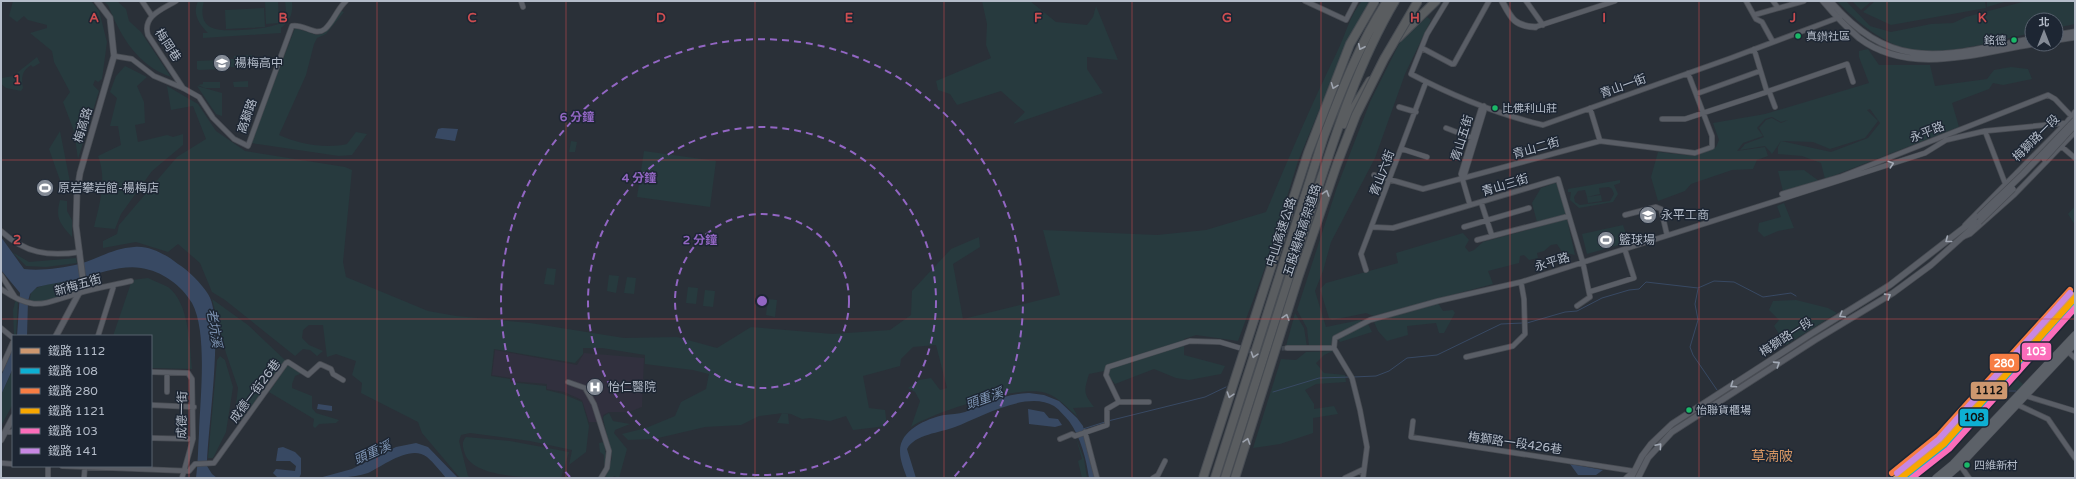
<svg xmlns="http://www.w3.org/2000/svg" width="2076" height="479" font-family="'Varela Round','Noto Sans TC',sans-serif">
<rect width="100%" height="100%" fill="#2a3038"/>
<path fill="#31303e" d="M495 350 577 365 584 353 644 358 642 407 629 412H609L603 415 602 422H589L582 400 564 392 547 389V384L511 381V378L492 375Z"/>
<path fill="#273a3e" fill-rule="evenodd" d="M13 1H91L99 11 107 42 102 79 98 82 95 80 93 85 99 91 78 159 74 131 63 102 70 92 54 62 52 51 30 33 47 28V25L28 20 24 16 17 22 9 16Z
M104 1H117L126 9 129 21 141 32 171 77C137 65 121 37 108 5Z
M198 1H204C196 32 220 31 241 30 255 29 266 28 279 24L286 10 285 1H292C293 13 291 20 281 28V33L203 38V33H208C199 24 192 14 198 1Z
M265 1H278L279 23 266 24Z
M982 1H1030L1056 22 1087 25 1093 17 1096 6 1118 60 1087 57V69L1103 93 1013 124 1025 112 1001 91 957 105 950 94 938 90 936 81 991 58 986 45 987 24Z
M1362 1H1369L1345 48 1298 161 1267 262 1238 341 1196 335 1184 339V355L1225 366 1221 374 1189 380 1176 378 1154 369 1115 384 1104 371 1089 374C1084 391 1083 393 1094 407L1073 408 1078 417C1067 408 1060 398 1046 393 1021 384 933 412 911 427L920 401 915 392 908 388 919 380 931 378 940 390 947 388 936 345 913 347 901 359 900 366 863 376 869 408 885 410 887 426 853 430 846 416 830 421 810 418 802 419 791 414 783 413 759 416 741 425 705 427 654 439 628 440 622 434 646 428 675 416 681 402 706 389 709 374 693 370 645 364V355L602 348H583V354L575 363 494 349 491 376 510 379V382L546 386V390L563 394 582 402 589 426 586 452 569 465 572 450 530 441 470 433 461 435 459 441 468 476 471 478H460L422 433 418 422 361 393 362 383 352 375 356 361 336 354 327 357 323 325H309L303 330 302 338 309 345 323 351 317 356 310 350 303 349 295 356 225 300 212 292 200 263 178 244 168 252 136 242 103 248V241L117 234 119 225 177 157 206 139 193 106 171 110 167 86 198 104 216 131 245 151 345 167 352 170 343 262 346 277 428 311 456 316 530 323 624 338 677 337 717 348 751 327 833 334 890 330 911 315 912 291 951 249 979 237 980 247 953 264 963 319 1060 295 1043 230 1157 235 1206 230 1266 212C1289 157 1312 103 1338 50 1346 33 1350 15 1362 1Z
M1837 1H1846L1870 26 1891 32 1931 24 1953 23 1966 17 2026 1H2075V24L2056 28V20H2032V33C1996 40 1950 56 1913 50 1884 45 1857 22 1837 1Z
M1852 1H1872L1861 10Z
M1875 1H1985L1986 8 1891 25 1863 12Z
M1987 1H2008L1987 7Z
M264 8 265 27 226 29 225 10Z
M341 11 344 12 326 34 317 38 314 44 306 75 279 135C298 144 326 149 347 144L356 132 367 134 352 155 339 156 251 143 295 28 317 35 324 33Z
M1427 17 1431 20 1405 74 1375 158 1331 242 1323 271 1315 291 1326 327 1360 320 1362 322 1333 336 1331 345 1309 346 1307 328 1297 310 1337 187 1370 102 1401 40Z
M1868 49 1879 65H1930L1935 86 1987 79 1994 70 2011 67 2028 69 2032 79 2003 85 1993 83 1989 89 1952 103 1959 127 1825 179 1821 163 1802 156 1778 154V147L1781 141 1831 152 1868 138 1880 123 1870 109 1867 110 1878 121 1865 138 1830 149 1813 142 1781 141 1772 154 1765 146 1740 150 1745 144 1764 137 1759 128 1766 120 1772 118 1781 123 1788 120 1781 122 1772 117 1765 119 1757 128 1763 136 1743 143 1737 151 1765 147 1768 156 1757 160 1753 169 1732 170 1691 184 1685 191 1658 201 1651 177 1658 152 1695 156 1716 147 1719 140 1713 123 1765 114 1869 83 1859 57V51Z
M252 55 253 67H229L228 59H234V56Z
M37 57 40 63 33 67 31 65C22 71 21 77 23 88L21 91 6 88 1 84 2 78 13 76Z
M221 60 222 69 199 70 197 69V61Z
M125 66 147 77 137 86 144 102 145 123 135 125 138 142 167 135 173 137 183 134V145L152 171 121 214 115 229 94 227C100 203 107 179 98 156L121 145 118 126H110L117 98 110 92 116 76Z
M248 81V87H234L233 82Z
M203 82H220V88H205L198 85 203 84Z
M197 86 222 93V116L216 114Z
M60 131 70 182 62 186 49 149Z
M571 141 577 142 575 152H569Z
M644 151 716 161 710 207 637 197Z
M1804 170 1819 181 1783 191 1778 171Z
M1620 180V183L1614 185 1618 194 1613 202 1579 208 1570 200 1571 192H1568V189ZM1609 187 1612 189 1614 194 1610 201 1580 205 1575 202 1574 197 1578 191 1585 190 1587 197 1600 194 1599 188Z
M1558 182 1566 214 1537 222 1532 203 1541 188Z
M1601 195 1602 201 1588 203 1587 197Z
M60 200 67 201V211L72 220V237C60 223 55 219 60 200Z
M1784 203 1794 228 1778 231 1764 237 1758 231 1759 223 1781 217 1777 206Z
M2075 206V225L2068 214Z
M1567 219 1575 255 1562 252 1557 244 1551 245 1544 251 1537 253 1538 258 1529 260 1524 255 1520 256 1519 263 1488 271 1493 284 1373 316 1366 313 1332 320 1329 318 1320 289 1326 283 1398 263 1396 253 1463 233 1469 240 1465 247 1469 252 1474 250 1483 242Z
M1623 225 1629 242 1587 254 1582 234Z
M12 252 29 262 76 258 77 263 46 267 26 266Z
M547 268 556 269 554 285 544 284Z
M609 275 619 276 616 293 607 291Z
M627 277 636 278 634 294 624 293Z
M148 278C154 281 162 284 168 287 189 302 190 346 192 369L151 368V336H113L132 280Z
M83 280 79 293 51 303H29C30 300 30 296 31 293 38 282 71 281 83 280Z
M688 287 698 288 696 304 686 303Z
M705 290 715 291 713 307 703 306Z
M16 299 18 300 16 336H14L13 310Z
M212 299 248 325 286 361 241 420 235 413 238 388 226 353Z
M768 299 777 300 775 317 766 315Z
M1796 300 1828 308 1837 313 1786 345 1774 326 1779 320 1769 310 1773 301Z
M1438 303 1443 311 1453 310 1455 313 1444 333H1439L1436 323 1407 326 1408 335 1387 341 1378 331 1374 322Z
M1295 313 1304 328 1307 347 1286 346Z
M1368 324 1372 332 1340 342 1338 339Z
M1333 351 1324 355 1316 363 1324 373 1345 375 1346 382 1316 384 1305 390 1314 404V409L1334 406 1338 414 1313 418V433L1280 444 1253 448 1281 359 1296 360 1306 352Z
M220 356 225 360 233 387 226 432 213 458H208L217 360Z
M288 365 302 373 295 376 292 384V388L312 396V408L316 413 339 420 336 423 319 424 315 428 313 426 314 419 269 392Z
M13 369V404L1 426V395Z
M2016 378 2024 385 2019 390H2008L2004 392Z
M1979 385 1988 386 1942 436 1911 462 1909 456 1949 420Z
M609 413 613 421 630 424 615 430 614 433 627 449 619 478 614 476 612 478H605L612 458 603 418 604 416Z
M782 413 788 414 789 424 777 423Z
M466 437 510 441 569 452 561 478C536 478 474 479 465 454 463 448 461 442 466 437Z
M1076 438 1084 459 1087 478H1082L1078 461 1082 459Z
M604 442 606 455 604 467V455L600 452 599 443Z"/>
<path fill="#384963" d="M442 128 458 129 455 141 435 138 438 129Z
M1 237 24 269C41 271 62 268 79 264 97 259 114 248 134 247 149 245 167 255 178 264 189 271 201 283 208 294 225 319 207 431 207 466L212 474 217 478H196C198 463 198 448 199 433 200 400 208 332 192 303 181 285 162 271 141 268 122 265 100 273 82 278 67 282 52 283 37 287L30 294 28 301 27 336H17L20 293 1 270Z
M13 348V368L1 395V376Z
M1029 393 1044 395 1059 401 1077 418 1083 426 1095 478H1089C1086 458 1081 438 1069 421 1064 416 1060 410 1054 406 1027 390 981 417 955 427 940 433 915 434 907 449L916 478H907C904 469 900 461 900 451 900 430 926 419 944 415 951 414 958 414 965 412 988 403 1003 394 1029 393Z
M318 404 332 406V411L317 409Z
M1028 409 1044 412 1049 418 1058 419 1062 425 1055 427 1029 424Z
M416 443 428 447 458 478H446C440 471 434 463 427 457 410 444 382 467 368 473 351 478 336 478 319 478L352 469 396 447Z
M283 447 295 452 301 458V474L299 478H278L273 473 276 469 295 471 296 466 290 461H276L278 448Z
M1570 464 1603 470 1596 475H1578Z"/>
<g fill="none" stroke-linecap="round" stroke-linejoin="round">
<path stroke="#384963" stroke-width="1" d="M1698 289 1695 304 1698 320 1690 347 1693 355 1717 390
M1527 323 1565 312 1577 311 1602 298 1629 290 1639 289 1646 282 1698 288 1714 281 1734 282 1763 297 1791 293 1796 296
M1353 377 1376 376 1389 371 1407 358 1437 355 1501 324 1523 323
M1273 392 1319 378 1350 377
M1108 421 1205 397 1226 387
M1083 429 1105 422
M1915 478 2008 391H2016"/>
<path stroke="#3f454e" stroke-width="4.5" stroke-dasharray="4.5 2" stroke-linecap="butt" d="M1243 349 1250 351 1287 348"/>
<defs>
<path id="minor" d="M142 1 152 16
M176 1C163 9 142 16 148 35L183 88
M521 1 523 7
M1305 1 1346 20 1356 1
M1447 1 1427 34 1411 74C1453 96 1497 114 1543 125L1731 58 1840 17
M1526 1 1543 25
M1746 1 1756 19 1762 22 1773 42
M1773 1 1778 8
M1754 15 1804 1
M1535 27 1615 1
M1422 48 1452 64H1454L1489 1
M1754 49 1767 92 1769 91 1775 107
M114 56 132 59 154 76 183 88 199 97 213 118 234 139 248 146 292 26C303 23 315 37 325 29 334 21 337 9 346 1
M1769 91 1847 64 1853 82
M1696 94 1760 71
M1399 107 1416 112
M1590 108 1600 141
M1662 119H1685L1767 92
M1446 128 1472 138
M1985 131 2005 183
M2061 146 2075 158
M1402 149 1427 157
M1374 175 1423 189 1600 141 1695 153 1712 147V136L1688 73
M1463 180 1484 111V106
M1785 198 1925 153 1946 140 1985 131 2066 123 2074 121
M1481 202 1492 236
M1470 205 1461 174 1481 109 1484 106
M1625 215 1656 207 1661 209 1667 235
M1965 225 2066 123 2075 112
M1372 227 1393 228 1558 179 1583 263 1590 297 1577 306
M1464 227 1529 208
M1 231C25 253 48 257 80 252
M1963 237 1970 234 2015 194 2075 132
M1477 240 1569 216
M1366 270 1361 254 1426 82
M1 275 15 297
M1 289C36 313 43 303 79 293 96 288 114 285 131 281
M1589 292 1634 278 1625 250
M1 328 13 338
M98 336 114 285
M1287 348H1334
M1334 348 1335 338 1370 320 1438 301 1521 282 1785 198 1782 194 1840 177 2048 95 2055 99 2075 120
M1334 348 1352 378 1360 410 1367 447 1363 478
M2066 350 2075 358
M1466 357 1513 346 1525 334 1524 299 1521 282
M1 369 13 342
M151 372 188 373 192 379 193 439 182 478
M568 382 585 388 594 404 609 451 607 468 601 478
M167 392V373
M2023 395 2075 411
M1149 402H1119L1106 375 1108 367 1190 341 1220 342 1240 348
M2016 404 2048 419 2075 458
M151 405 194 407
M1413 421 1411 437 1633 471
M5 432H13
M1085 432 1097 478
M151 438 193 439
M1060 439 1072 434 1075 436 1107 425V409L1119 402
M1 463 13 464
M1960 465 1969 478
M48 466V478
M62 466 189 471 195 464 214 463 286 363 288 362 308 375 320 364 331 369 333 374 343 380
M84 478 85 466
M1153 478 1158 475 1165 461
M1345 478 1364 469
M1626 478 1633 471"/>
<path id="tertiary" d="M1502 1C1511 18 1514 26 1535 27
M1823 1C1834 14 1846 27 1859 38 1909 76 1977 53 2032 44
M1830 1C1895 76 1946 54 2032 39
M2056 35 2075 32
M2056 40 2075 37
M56 336 79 293 83 280 76 226 77 192 80 173 114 56 110 18 97 1
M1 440 13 417
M1631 478 1642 456 1651 444 1672 424 1811 334 1890 285 1979 216
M1638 478 1648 458 1672 432 1815 340 1893 293 1931 265 1979 222"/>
<path id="primary" d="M1936 478 1953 464 2075 335
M1945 478 1960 465 2075 343"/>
<path id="motorway" d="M1398 38 1436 1
M1344 124 1370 81
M1215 478 1324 136C1342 89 1360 43 1387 1
M1225 478C1252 394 1279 309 1306 225 1331 149 1354 70 1395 1"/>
</defs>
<use href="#minor" stroke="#484c53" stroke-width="6"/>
<use href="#tertiary" stroke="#484c53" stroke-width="7"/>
<use href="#primary" stroke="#484c55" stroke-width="8"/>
<use href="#motorway" stroke="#474c53" stroke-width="10"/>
<use href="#minor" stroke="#5a5e66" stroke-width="4.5"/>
<use href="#tertiary" stroke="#5a5e66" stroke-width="5.5"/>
<use href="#primary" stroke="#5c6168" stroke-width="7"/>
<use href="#motorway" stroke="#5a5d60" stroke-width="8"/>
<defs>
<path id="tertiary-bridge" d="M2044 159 2075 125
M1979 216 2023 174 2075 120
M1979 222 2013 189"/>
<path id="motorway-bridge" d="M1203 478 1308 153 1350 44 1375 1
M1235 478 1298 278 1337 164 1356 115 1384 59 1418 1"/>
</defs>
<use href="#tertiary-bridge" stroke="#484c53" stroke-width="7" stroke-linecap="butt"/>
<use href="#motorway-bridge" stroke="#474c53" stroke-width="10" stroke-linecap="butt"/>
<use href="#tertiary-bridge" stroke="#5a5e66" stroke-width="5.5"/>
<use href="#motorway-bridge" stroke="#5a5d60" stroke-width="8"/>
<defs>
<path id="rail-1" d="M1896 478 1944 440 2075 295"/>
<path id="rail-2" d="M1907 478 1949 445 2075 305"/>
<path id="rail-3" d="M1892 473 1939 435 2070 290"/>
<path id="rail-4" d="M1901 478 1944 444 2075 298"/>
<path id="rail-5" d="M1912 478 1949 449 2075 308"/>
<path id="rail-6" d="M1897 473 1939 439 2070 293"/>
</defs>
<use href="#rail-1" stroke="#1d2633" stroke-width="9"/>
<use href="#rail-2" stroke="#1d2633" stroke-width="9"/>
<use href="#rail-3" stroke="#1d2633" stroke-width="9"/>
<use href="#rail-4" stroke="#1d2633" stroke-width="9"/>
<use href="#rail-5" stroke="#1d2633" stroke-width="9"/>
<use href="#rail-6" stroke="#1d2633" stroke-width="9"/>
<use href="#rail-1" stroke="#cd976f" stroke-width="6"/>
<use href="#rail-2" stroke="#0dafd3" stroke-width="6"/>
<use href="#rail-3" stroke="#f77d43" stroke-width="6"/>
<use href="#rail-4" stroke="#f7a600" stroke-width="6"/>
<use href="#rail-5" stroke="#fb6dba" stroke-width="6"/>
<use href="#rail-6" stroke="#c787e3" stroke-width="6"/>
</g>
<defs><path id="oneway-chevron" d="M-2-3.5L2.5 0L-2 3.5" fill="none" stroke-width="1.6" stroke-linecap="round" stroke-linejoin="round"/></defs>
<g stroke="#9ea4af">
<use href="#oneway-chevron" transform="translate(1361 47) rotate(115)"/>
<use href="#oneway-chevron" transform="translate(1334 86) rotate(111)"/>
<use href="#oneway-chevron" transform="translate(1326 193) rotate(-72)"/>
<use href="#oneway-chevron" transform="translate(1286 317) rotate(-73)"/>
<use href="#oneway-chevron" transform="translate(1254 355) rotate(108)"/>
<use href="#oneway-chevron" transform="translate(1230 395) rotate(108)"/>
<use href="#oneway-chevron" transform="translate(1247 441) rotate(-72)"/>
</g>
<g stroke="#a2a9b5">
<use href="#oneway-chevron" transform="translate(1891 164) rotate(-18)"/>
<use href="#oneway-chevron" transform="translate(1948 240) rotate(142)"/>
<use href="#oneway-chevron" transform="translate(1888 296) rotate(-32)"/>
<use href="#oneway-chevron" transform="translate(1842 315) rotate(149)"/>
<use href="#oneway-chevron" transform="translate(1777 364) rotate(-33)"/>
<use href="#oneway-chevron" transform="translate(1733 385) rotate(146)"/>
<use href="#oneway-chevron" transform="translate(1659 446) rotate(-49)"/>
</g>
<path fill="none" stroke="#ce4d50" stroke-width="1" stroke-opacity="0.55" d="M189 1V478M377 1V478M566 1V478M755 1V478M944 1V478M1132 1V478M1321 1V478M1510 1V478M1699 1V478M1887 1V478M1 160H2075M1 319H2075"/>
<g fill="none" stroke="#9266c3" stroke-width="2" stroke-dasharray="7 5">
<circle cx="762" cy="301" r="87"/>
<circle cx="762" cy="301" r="174"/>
<path d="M570 477A261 261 0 1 1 954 477"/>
</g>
<defs>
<symbol id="school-disc" viewBox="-11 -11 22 22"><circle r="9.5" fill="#848b96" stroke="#1d2633"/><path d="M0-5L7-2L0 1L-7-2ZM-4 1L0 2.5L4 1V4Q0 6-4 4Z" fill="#fff"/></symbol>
<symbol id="stadium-disc" viewBox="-11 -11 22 22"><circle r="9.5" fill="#848b96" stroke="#1d2633"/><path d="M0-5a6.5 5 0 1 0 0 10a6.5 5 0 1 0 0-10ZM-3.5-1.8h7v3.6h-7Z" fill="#fff"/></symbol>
<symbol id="hospital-disc" viewBox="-11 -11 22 22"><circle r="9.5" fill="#848b96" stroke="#1d2633"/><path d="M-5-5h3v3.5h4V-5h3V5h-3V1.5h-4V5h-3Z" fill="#fff"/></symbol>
</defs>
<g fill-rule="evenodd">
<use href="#school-disc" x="212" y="53" width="20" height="20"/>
<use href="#stadium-disc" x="35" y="178" width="20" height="20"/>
<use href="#school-disc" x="1638" y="205" width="20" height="20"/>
<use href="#stadium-disc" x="1596" y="230" width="20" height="20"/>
<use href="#hospital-disc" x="585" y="377" width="20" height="20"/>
</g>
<g fill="#1ab867" stroke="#1d2633" stroke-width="1.5">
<circle cx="1798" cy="36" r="3.5"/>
<circle cx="2014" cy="40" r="3.5"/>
<circle cx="1495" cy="108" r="3.5"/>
<circle cx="1689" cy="410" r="3.5"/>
<circle cx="1967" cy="465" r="3.5"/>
</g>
<g text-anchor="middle" stroke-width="3" stroke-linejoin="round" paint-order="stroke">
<g font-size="11" fill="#b4bcc9" stroke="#1d2633" text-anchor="start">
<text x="1806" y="40">真鑚社區</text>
<text x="2006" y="44" text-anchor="end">銘德</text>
<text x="1502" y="112">比佛利山莊</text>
<text x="1696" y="414">怡聯貨櫃場</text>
<text x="1974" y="469">四維新村</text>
</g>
<g font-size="12" fill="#b4bcc9" stroke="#1d2633">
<text transform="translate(168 45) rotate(57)" y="4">梅岡巷</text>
<text transform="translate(1623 86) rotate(-20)" y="4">青山一街</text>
<text transform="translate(247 116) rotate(-71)" y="4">高獅路</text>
<text transform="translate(83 125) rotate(-73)" y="4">梅高路</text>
<text transform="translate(1927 132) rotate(-21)" y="4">永平路</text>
<text transform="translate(1462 138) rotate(-73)" y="4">青山五街</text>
<text transform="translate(2036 138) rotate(-45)" y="4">梅獅路一段</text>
<text transform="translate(1536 148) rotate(-16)" y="4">青山二街</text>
<text transform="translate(1382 173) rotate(-69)" y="4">青山六街</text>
<text transform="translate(1505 185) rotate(-17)" y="4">青山三街</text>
<text transform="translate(1302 230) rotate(-72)" y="4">五股楊梅高架道路</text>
<text transform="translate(1281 232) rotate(-72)" y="4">中山高速公路</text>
<text transform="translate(1552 262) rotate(-17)" y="4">永平路</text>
<text transform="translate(78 285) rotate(-16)" y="4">新梅五街</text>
<text transform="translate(1786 337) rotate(-33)" y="4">梅獅路一段</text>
<text transform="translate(255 391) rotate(-53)" y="4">成德一街26巷</text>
<text transform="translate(182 415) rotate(-89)" y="4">成德一街</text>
<text transform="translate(1515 443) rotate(8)" y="4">梅獅路一段426巷</text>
</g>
<g font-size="12" fill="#b4bcc9" stroke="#1d2633" text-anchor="start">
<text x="235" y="67">楊梅高中</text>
<text x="58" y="192">原岩攀岩館-楊梅店</text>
<text x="1661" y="219">永平工商</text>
<text x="1619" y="244">籃球場</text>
<text x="608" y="391">怡仁醫院</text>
</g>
<g font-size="13" font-style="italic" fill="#7c92b1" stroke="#1d2633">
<text transform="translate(215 328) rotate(81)" y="5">老坑溪</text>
<text transform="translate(984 398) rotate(-20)" y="5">頭重溪</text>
<text transform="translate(372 452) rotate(-24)" y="5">頭重溪</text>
</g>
<g font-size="14" fill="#d59563" stroke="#1d2633">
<text x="1772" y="461">草湳陂</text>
</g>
</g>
<g font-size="13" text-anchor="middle" font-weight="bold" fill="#ce4d50" stroke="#1d2633" stroke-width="3" stroke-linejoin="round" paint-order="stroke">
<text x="94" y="22">A</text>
<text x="283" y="22">B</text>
<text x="472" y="22">C</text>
<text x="661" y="22">D</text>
<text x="849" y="22">E</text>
<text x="1038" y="22">F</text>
<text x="1227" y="22">G</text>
<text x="1415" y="22">H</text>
<text x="1604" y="22">I</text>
<text x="1793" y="22">J</text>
<text x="1982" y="22">K</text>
<text x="17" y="84">1</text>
<text x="17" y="244">2</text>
</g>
<circle cx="762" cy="301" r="6" fill="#9266c3" stroke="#1d2633" stroke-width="2"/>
<g font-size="12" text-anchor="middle" font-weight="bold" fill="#9266c3" stroke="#1d2633" stroke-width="3" stroke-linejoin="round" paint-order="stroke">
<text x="577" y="121">6 分鐘</text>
<text x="639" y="182">4 分鐘</text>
<text x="700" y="244">2 分鐘</text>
</g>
<g stroke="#1d2633" stroke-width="1.5">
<rect x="2021" y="342" width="31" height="19" rx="4" fill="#fb6dba"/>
<rect x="1989" y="353" width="31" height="19" rx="4" fill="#f77d43"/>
<rect x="1970" y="381" width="38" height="19" rx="4" fill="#cd976f"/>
<rect x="1959" y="408" width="30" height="19" rx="4" fill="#0dafd3"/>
</g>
<g font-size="11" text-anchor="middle" font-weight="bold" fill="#fff">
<text x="2036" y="355">103</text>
<text x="2004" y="367">280</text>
</g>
<g font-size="11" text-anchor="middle" font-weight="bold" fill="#111">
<text x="1989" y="394">1112</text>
<text x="1974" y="421">108</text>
</g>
<rect width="2076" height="479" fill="none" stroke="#b4bcc9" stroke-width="4"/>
<rect x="12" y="335" width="140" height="132" fill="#1d2633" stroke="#59626f"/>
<rect x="20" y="348" width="20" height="6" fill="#cd976f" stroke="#59626f"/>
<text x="48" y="355" font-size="12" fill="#b4bcc9">鐵路 1112</text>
<rect x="20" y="368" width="20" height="6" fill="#0dafd3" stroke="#59626f"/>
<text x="48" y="375" font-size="12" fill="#b4bcc9">鐵路 108</text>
<rect x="20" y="388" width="20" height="6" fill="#f77d43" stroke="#59626f"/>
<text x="48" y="395" font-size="12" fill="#b4bcc9">鐵路 280</text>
<rect x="20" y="408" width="20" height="6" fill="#f7a600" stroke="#59626f"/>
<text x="48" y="415" font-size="12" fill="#b4bcc9">鐵路 1121</text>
<rect x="20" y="428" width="20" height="6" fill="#fb6dba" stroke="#59626f"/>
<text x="48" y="435" font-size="12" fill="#b4bcc9">鐵路 103</text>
<rect x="20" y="448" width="20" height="6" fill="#c787e3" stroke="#59626f"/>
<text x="48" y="455" font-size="12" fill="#b4bcc9">鐵路 141</text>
<g transform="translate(2044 32)"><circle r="19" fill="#1d2633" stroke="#59626f"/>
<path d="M0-3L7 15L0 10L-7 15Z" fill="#848b96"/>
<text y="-6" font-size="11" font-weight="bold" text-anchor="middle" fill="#b4bcc9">北</text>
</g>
</svg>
